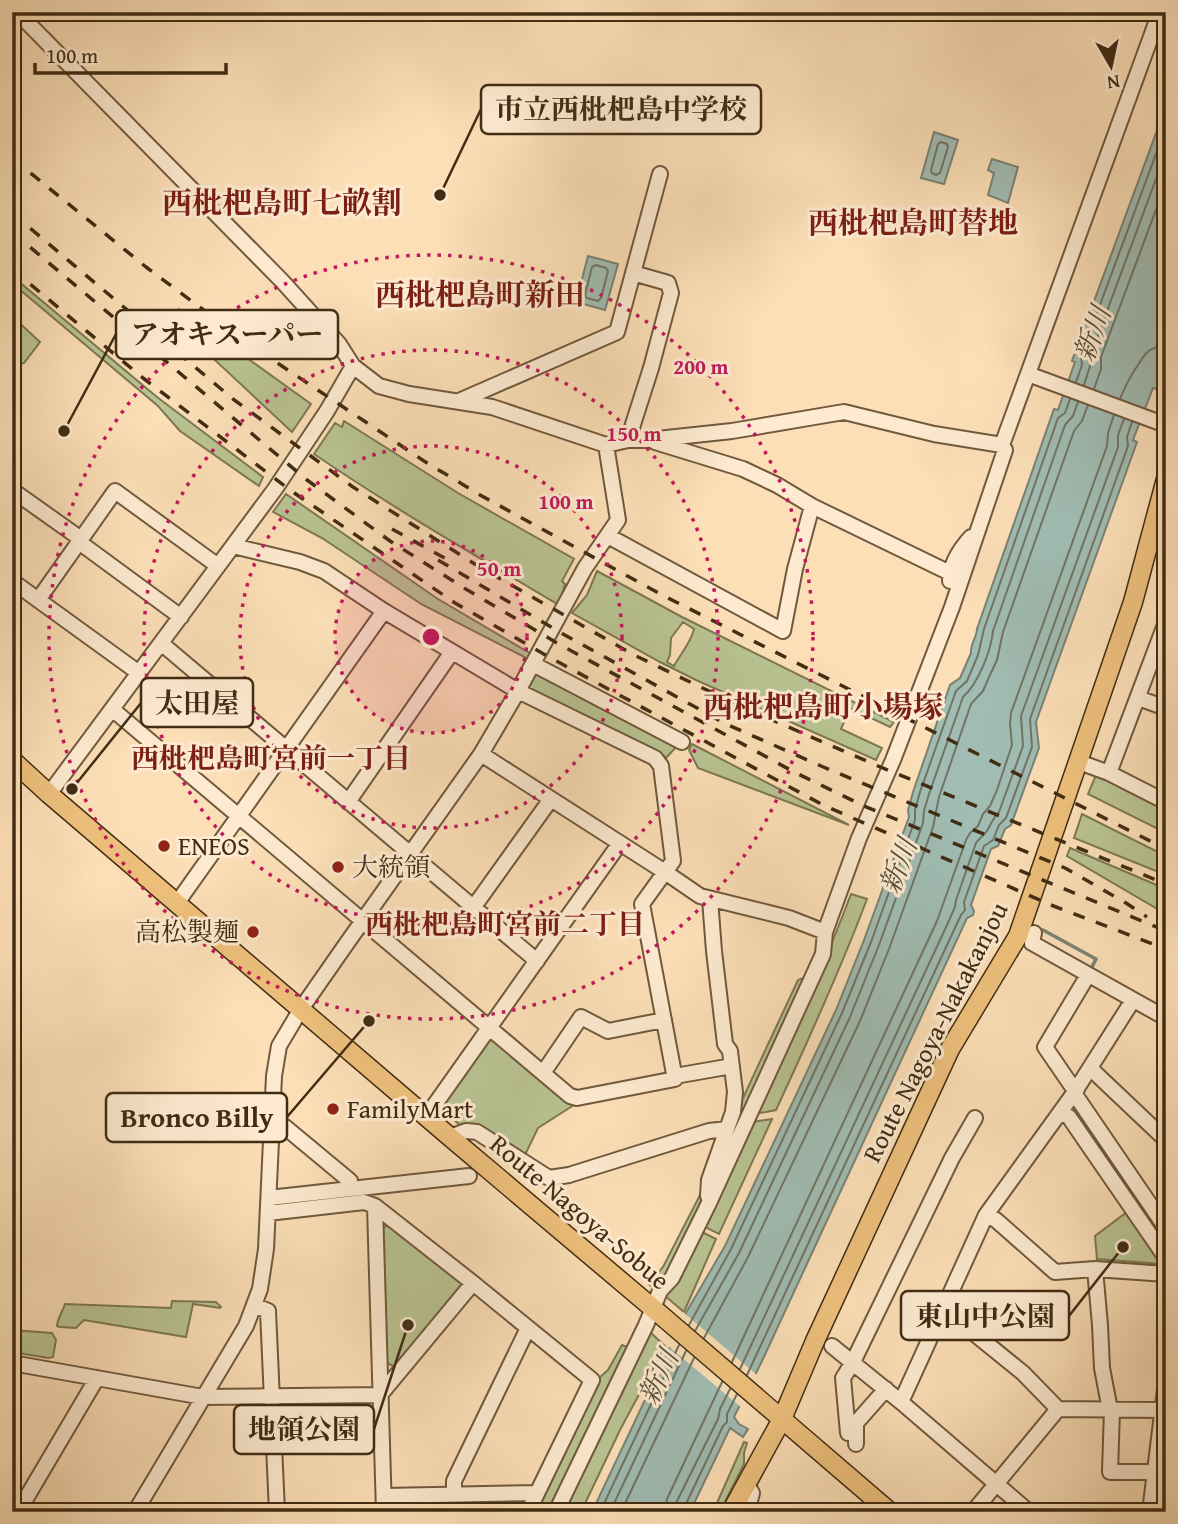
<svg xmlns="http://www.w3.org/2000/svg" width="1178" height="1524" font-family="'Gentium Book Plus','Noto Serif JP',serif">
<rect width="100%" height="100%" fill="#fcdfb7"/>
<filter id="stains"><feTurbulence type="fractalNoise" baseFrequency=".00286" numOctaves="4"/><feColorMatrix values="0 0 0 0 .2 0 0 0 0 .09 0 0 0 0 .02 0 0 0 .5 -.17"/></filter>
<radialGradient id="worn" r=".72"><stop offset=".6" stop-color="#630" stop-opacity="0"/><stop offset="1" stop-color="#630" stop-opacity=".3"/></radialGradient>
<path fill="#b9c393" stroke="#7d7853" stroke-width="2" fill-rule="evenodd" d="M12 276 157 397 263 477 259 486 180 431 158 406 12 283Z
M179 309 311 404 292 432 171 319Z
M12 316 40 342 24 363 12 367Z
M344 421 458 493 574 559 562 581 565 584 559 605C476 556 393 508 314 454L335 423 342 427Z
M286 494 438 599 533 655 530 660 421 604 322 538 273 512Z
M597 571 682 617 894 722 890 727 850 708 841 729 882 748 876 760 696 680 660 662 572 613 587 595ZM683 622 694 629C691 643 680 654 674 666L667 662 670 655 671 638Z
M535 671 678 745 666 758 663 755 529 691 527 684Z
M692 744 849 825 698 768 689 750Z
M1096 775 1166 810V833L1088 794Z
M1082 814 1166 856V875L1074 838Z
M1070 848 1166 889V914L1067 856Z
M851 894 867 899C840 971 808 1041 776 1110L755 1114C789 1041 823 969 851 894Z
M818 954 717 1176 736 1113 798 980 804 978Z
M496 1040 570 1104 574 1105 538 1128 524 1157 461 1126 440 1108 488 1041Z
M772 1119 719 1234 703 1226 751 1122Z
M700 1195 702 1205 667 1272 658 1287H652L649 1284 663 1267Z
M1127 1212 1162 1264 1097 1259 1095 1236Z
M391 1224 461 1281 462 1287 395 1367 387 1363 382 1228Z
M700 1231 716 1239 684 1312 664 1295Z
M172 1301 216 1302 221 1307 220 1308 193 1304 186 1337 84 1320 76 1328 60 1327 57 1326C57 1319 63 1311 65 1304L171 1308Z
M12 1330 52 1333 56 1340 53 1357 48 1358 12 1352Z
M650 1332 665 1346 620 1430 581 1512H561L646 1336Z
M622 1345 630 1348 551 1512H535L599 1378 608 1370Z
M744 1442 747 1443 744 1453V1464L720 1512H713Z"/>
<path fill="#a0bcb3" stroke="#7a8273" stroke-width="2" d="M1166 106V365L1156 389 1153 388 1133 440 1137 442 1036 722 1039 748 1011 825 1005 829 998 846 991 849 971 905 974 911 973 915 967 918 762 1361 734 1417 739 1424 748 1429 743 1437 730 1428 690 1512H592L687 1311 725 1246 836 1010 864 940 909 817 908 810 913 792 950 685 960 678 971 653C970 644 977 637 977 629L1054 409 1058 410 1075 362 1072 361Z
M934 132 958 140 944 184 921 178Z
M992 159 1018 167 1008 203 988 195 994 173 988 170Z
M588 256 618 264 605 310 576 302Z"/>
<path fill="#fcdfb7" d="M683 1312 758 1376 742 1408 667 1345Z"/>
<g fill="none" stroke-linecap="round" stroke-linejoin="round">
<path stroke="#707463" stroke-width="2" d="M941 142 947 144 948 147 940 173 936 175 932 173 931 170 938 144Z
M596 265 606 268 608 271 601 298 598 301 587 298 585 295 592 267Z
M1076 382 1082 365 1081 356 1166 127
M1084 385 1090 366V357L1166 152
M1094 389 1101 369V357L1166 183
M1120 399C1125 387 1129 378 1136 368 1145 355 1146 347 1166 346
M689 1325 731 1249 842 1013 871 942 915 820V810L920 792 956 691 967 681 978 655 984 629 1058 418 1065 413 1070 399
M695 1331 739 1253 850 1017 879 945 923 823 924 811 929 794 963 697C978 684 991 651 993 631L1065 425 1073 416 1078 402
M704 1338 748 1257 860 1021 889 949 933 827 939 797 971 704 983 691 990 675 997 660 1003 632 1074 431 1082 421 1088 405
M732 1362 937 921 966 840 970 833 978 826 983 814 990 806 997 790 1012 745 1010 724 1011 713 1107 446 1108 433 1114 415
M740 1369 947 925 955 907 956 900 976 843C979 838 984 836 987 831 991 824 993 818 999 812L1023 746 1021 716 1118 447V435L1124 419
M747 1375 961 915 965 910 964 902 984 846 993 840 999 825 1006 818 1032 747 1030 719 1128 446 1127 437 1132 422
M600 1512 679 1345
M610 1512 686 1351
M621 1512 694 1358
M665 1512 667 1499 722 1382
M675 1512 676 1503 718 1419 720 1409 730 1389
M684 1512 685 1506 723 1426 727 1422V1414L737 1394"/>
<path stroke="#7a8273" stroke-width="3.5" d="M1043 930 1096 959 1091 969
M1078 1112 1166 1241"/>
<defs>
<path id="minor" d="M17 12 282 281 339 344 353 366 379 386 409 394 492 407 606 445 628 440H648L732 431 844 412 934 434 1002 445
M1028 374 1166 425
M459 401 617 332 660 174
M628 440 651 368 671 293 668 283 633 273
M655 442 743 469 777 485 812 506 950 573
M12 490 81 539
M608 536 783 631 795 569 812 506
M79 542 181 617
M233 546 300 562 324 571 384 611 518 691 655 758 661 766 673 861 665 872 700 896 789 918 825 932
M12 581 139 673
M950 581C950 564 960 549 971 537
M38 600 115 491 218 566
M161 643 537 961
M533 664 682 742
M1138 698 1166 708
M112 709 570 1096 577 1098 675 1079 642 904 665 872 481 754
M1079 762 1109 773 1166 802
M1109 773 1166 622
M49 794 275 489 327 411 353 366
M348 802 452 652
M177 903 384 611
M473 908 551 799
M1034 933 1032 943 1166 1018
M1090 1068 1166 1140
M543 1073 581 1017 608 1031 664 1020
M675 1076 732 1066
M1077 1089 1071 1085 1045 1047 1088 975
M1074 1093 1133 1000
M1061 1112 1069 1117 1166 1258
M426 1117 620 843
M272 1126 285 1127 350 1181 351 1189
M450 1137 466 1131 477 1132 549 1178 569 1175 709 1131 727 1129
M708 1196 709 1180 733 1112 735 1092 730 1051 725 1044 714 951 710 899
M269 1198 469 1176
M375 1206 384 1512
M268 1213 364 1202 375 1206 473 1283 592 1380 528 1512
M986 1215 996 1220 1055 1272 1095 1269
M254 1305 268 1311 277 1512
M944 1309 1023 1373 1058 1409 1162 1410
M832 1346 901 1402 1029 1512
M12 1363 203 1397 380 1395 473 1283
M901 1402 986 1215 1074 1093 1166 1228
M1110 1410 1102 1368 1100 1325 1095 1269 1166 1274
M1112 1410 1110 1472H1154
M848 1433 843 1378 853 1362 952 1158 975 1118
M856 1444V1423L886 1389
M746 1484 752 1493 747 1512
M454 1495V1481L528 1328
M384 1496 537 1493
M18 1512 97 1378
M135 1512 246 1326 260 1289 266 1249 274 1076 279 1046 301 1009 347 943 481 754 518 691 585 568 618 520 606 445
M556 1512 646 1325 660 1291 672 1278 708 1205 823 954 825 932 859 838 893 760 952 607 1005 450 1002 445 1160 12
M973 1512 1058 1409
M1150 1512 1166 1381"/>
<path id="major" d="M12 760 49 794 450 1137 655 1310 890 1512
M731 1512 782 1419 815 1341 950 1049 1018 936 1133 602 1166 479"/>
</defs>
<use href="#minor" stroke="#70593c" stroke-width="18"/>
<use href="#major" stroke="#412c13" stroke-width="21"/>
<use href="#minor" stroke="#fdead0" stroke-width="14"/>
<use href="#major" stroke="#eec07c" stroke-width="18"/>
<path stroke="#412c13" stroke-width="3.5" stroke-dasharray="12 12" stroke-linecap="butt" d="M12 158 146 267 249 344 424 461 480 495 664 596 1166 849
M12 213 233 399 353 487 478 566 634 655 740 706 878 766 1166 884
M12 232 307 480 390 541 464 588 557 643 796 773 864 806 1166 931
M12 269 143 378 290 490 455 603 549 657 823 805 1051 905 1166 949
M392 529 450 561
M438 560 563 634 726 724 821 766 1065 868 1126 903 1147 917"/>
</g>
<circle cx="431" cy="637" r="96" fill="#c2185b" fill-opacity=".12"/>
<g fill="none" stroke="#c2185b" stroke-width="3.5" stroke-dasharray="3.5 7">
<circle cx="431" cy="637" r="96"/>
<circle cx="431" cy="637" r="191"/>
<circle cx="431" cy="637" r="287"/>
<circle cx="431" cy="637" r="382"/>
</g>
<g fill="#8f2418" stroke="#fdead0" stroke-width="2.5">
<circle cx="164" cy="846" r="7"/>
<circle cx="338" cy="867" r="7"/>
<circle cx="253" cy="932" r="7"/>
<circle cx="333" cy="1109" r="7"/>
</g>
<g text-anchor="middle" stroke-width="6" stroke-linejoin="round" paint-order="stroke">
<g font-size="26" fill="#412c13" stroke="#fdead0" text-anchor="start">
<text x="178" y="855">ENEOS</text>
<text x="352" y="876">大統領</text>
<text x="239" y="941" text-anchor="end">高松製麺</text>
<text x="347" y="1118">FamilyMart</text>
</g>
<g font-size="26" fill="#412c13" stroke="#fdead0">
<text transform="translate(935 1032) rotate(-63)" y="9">Route Nagoya-Nakakanjou</text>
<text transform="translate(580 1212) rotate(40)" y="9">Route Nagoya-Sobue</text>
</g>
<g font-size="28" font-style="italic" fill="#59503b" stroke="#fdead0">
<text transform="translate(1092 334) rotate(-70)" y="10">新川</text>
<text transform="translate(898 866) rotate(-69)" y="10">新川</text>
<text transform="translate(658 1377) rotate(-65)" y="10">新川</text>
</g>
<g font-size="28" font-weight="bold" fill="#7a1f14" stroke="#fdead0">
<text x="271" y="768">西枇杷島町宮前一丁目</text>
<text x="505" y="934">西枇杷島町宮前二丁目</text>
</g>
<g font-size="30" font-weight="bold" fill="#7a1f14" stroke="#fdead0">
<text x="282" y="213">西枇杷島町七畝割</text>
<text x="913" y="233">西枇杷島町替地</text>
<text x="480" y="305">西枇杷島町新田</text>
<text x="823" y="717">西枇杷島町小場塚</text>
</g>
</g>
<circle cx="431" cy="637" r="10" fill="#c2185b" stroke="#fdead0" stroke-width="3.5"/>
<g font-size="21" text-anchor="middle" font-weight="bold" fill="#c2185b" stroke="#fdead0" stroke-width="6" stroke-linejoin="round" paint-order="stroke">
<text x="701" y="374">200 m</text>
<text x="634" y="441">150 m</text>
<text x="566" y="509">100 m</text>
<text x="499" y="576">50 m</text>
</g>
<path fill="none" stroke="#412c13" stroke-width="2.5" d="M440 195L481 109M64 431L116 334M72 789L141 703M369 1021L287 1117M1123 1247L1069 1316M408 1325L374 1429"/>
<g fill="#412c13" stroke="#fdead0" stroke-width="2.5">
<circle cx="440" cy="195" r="7"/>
<circle cx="64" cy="431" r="7"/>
<circle cx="72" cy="789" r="7"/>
<circle cx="369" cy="1021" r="7"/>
<circle cx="1123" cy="1247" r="7"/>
<circle cx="408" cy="1325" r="7"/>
</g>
<g fill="#fdead0" stroke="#412c13" stroke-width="2.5">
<rect x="481" y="85" width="280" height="49" rx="7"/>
<rect x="116" y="310" width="222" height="49" rx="7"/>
<rect x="141" y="678" width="112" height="49" rx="7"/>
<rect x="106" y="1093" width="181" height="49" rx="7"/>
<rect x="901" y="1291" width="168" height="49" rx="7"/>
<rect x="234" y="1405" width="140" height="49" rx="7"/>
</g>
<g font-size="28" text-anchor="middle" font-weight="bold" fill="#412c13">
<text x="621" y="119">市立西枇杷島中学校</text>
<text x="227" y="344">アオキスーパー</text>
<text x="197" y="713">太田屋</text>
<text x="197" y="1127">Bronco Billy</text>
<text x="985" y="1326">東山中公園</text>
<text x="304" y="1439">地領公園</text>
</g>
<rect width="1178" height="1524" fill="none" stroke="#fcdfb7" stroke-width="42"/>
<rect x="14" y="14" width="1150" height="1496" fill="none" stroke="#412c13" stroke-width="3.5"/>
<rect x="21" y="21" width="1136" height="1482" fill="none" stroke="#412c13" stroke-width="2"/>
<g transform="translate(1111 66) rotate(171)" stroke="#fdead0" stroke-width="5" paint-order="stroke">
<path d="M0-5L12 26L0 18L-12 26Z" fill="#412c13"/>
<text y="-10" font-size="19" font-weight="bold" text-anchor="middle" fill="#412c13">N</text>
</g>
<path d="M35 63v10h191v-10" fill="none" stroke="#412c13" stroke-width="3.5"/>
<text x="46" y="63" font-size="21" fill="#412c13" stroke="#fdead0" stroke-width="5" paint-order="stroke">100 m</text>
<rect width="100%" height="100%" filter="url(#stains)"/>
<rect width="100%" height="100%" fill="url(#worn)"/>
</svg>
